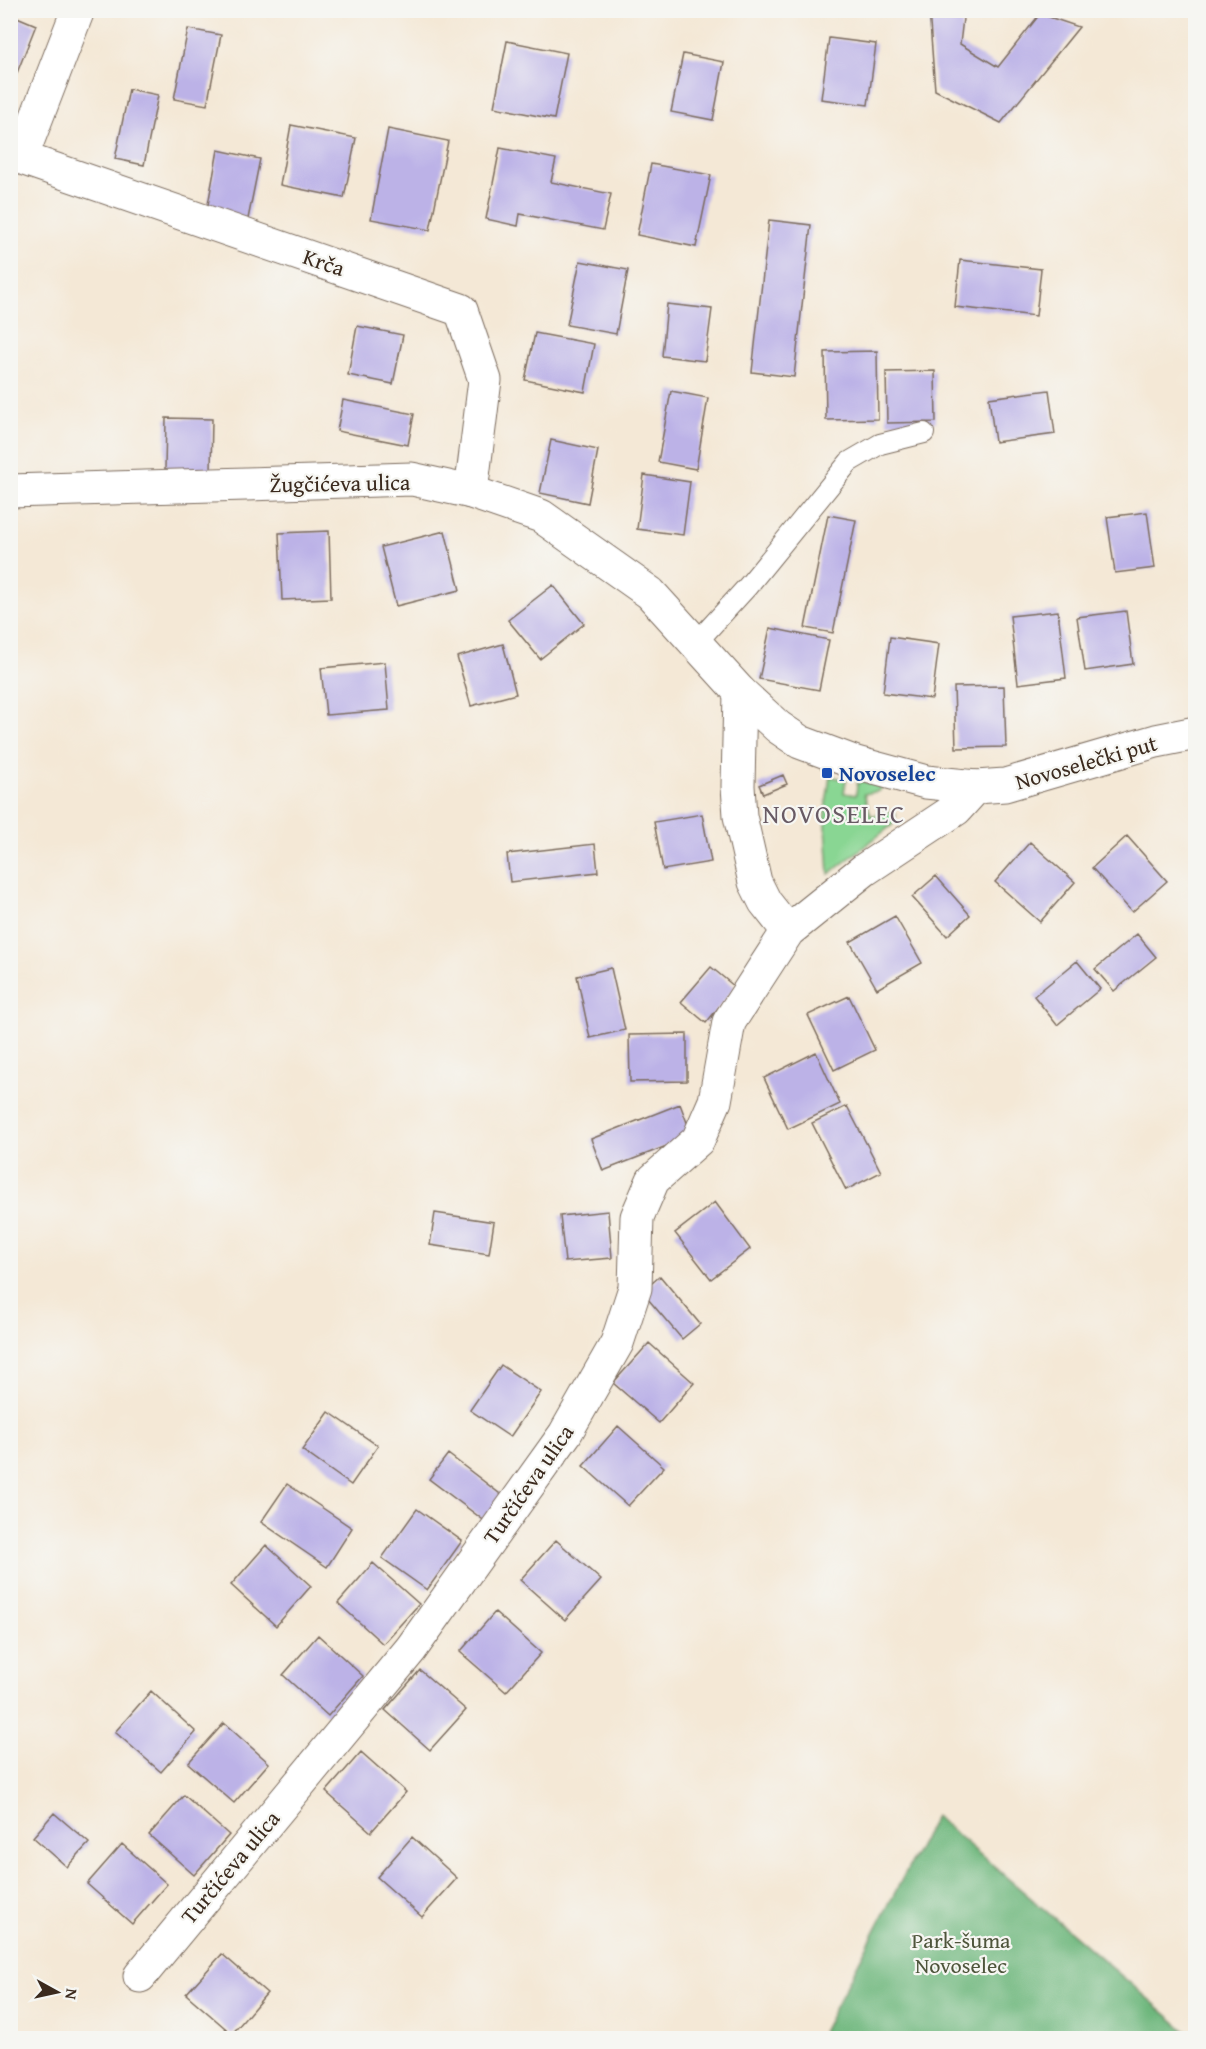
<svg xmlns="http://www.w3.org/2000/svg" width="1206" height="2049" font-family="'Gentium Book Plus',serif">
<rect width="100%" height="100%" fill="#f6f6f2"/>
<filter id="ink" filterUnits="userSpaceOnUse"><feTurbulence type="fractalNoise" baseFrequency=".0167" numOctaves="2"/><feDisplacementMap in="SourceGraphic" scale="12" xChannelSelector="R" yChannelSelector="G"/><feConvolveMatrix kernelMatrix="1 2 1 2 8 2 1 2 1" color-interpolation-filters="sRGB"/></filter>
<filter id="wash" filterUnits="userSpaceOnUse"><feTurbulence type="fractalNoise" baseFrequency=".008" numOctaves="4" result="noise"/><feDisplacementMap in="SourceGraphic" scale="24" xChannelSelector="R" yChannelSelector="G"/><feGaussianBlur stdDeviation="1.35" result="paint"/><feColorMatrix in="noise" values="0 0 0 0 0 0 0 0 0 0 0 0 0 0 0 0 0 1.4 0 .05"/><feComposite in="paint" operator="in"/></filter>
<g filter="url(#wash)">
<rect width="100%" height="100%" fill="#f4e8d6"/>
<path fill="#89d693" stroke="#628058" stroke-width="1.5" d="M830 776 846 780 844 793 856 795 857 784 862 781 883 786 879 791 864 794 871 816 893 811 896 815 892 825 829 874 825 811Z"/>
<path fill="#6eb77d" stroke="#54704e" stroke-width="1.5" d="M935 1816 1194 2038H819Z"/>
<g id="blocks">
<path fill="#bcb2e7" d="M929 10H964L960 44 998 67 1040 14 1079 27 1001 123 935 90Z
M10 14 36 25 11 88H10Z
M188 29 221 35 207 105 174 99Z
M829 38 876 44 868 105 821 99Z
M507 41 567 53 554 119 494 107Z
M683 54 724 62 713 120 671 112Z
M129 89 158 95 144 165 115 159Z
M291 125 356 138 344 198 280 185Z
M388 129 448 141 430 230 371 219Z
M500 148 556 159 551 182 611 194 603 230 520 214 518 226 486 219Z
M218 150 260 159 248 219 207 210Z
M651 164 711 175 696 247 637 235Z
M769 220 811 225 794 377 752 372Z
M960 260 1041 269 1036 316 955 307Z
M580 261 628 270 616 334 567 325Z
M667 304 712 309 705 361 662 356Z
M357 326 403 335 393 384 348 375Z
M535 333 594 344 585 392 525 380Z
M877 351 878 419 826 420 825 352Z
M935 371 936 422 887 423 886 372Z
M1049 390 1055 434 995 442 989 398Z
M671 391 708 398 696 469 658 462Z
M343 400 414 414 408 445 337 431Z
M166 418 212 419 211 471 165 470Z
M551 440 598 450 588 503 540 493Z
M644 475 690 482 683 535 637 529Z
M1147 512 1155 568 1115 573 1107 517Z
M828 515 856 520 833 633 805 628Z
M329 531 331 598 282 600 279 533Z
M445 531 460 590 396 606 381 547Z
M553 585 584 624 540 659 508 620Z
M1058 611 1066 678 1018 684 1010 616Z
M1126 611 1133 664 1085 671 1077 617Z
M770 628 829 640 819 690 759 679Z
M890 637 939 644 932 699 883 693Z
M503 644 516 694 471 706 457 657Z
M385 662 389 710 326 715 321 668Z
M1004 686 1006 747 956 748 954 687Z
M783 775 787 784 763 794 759 785Z
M702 814 711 862 663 870 654 822Z
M1127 836 1167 881 1132 912 1092 868Z
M1030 842 1075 882 1040 922 995 882Z
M595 844 598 872 510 882 507 854Z
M936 876 970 915 947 936 912 897Z
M895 916 922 963 877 989 850 942Z
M1137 934 1156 957 1114 991 1095 969Z
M1077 961 1100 989 1057 1025 1034 996Z
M711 967 735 987 706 1023 681 1002Z
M611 968 625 1030 590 1038 577 976Z
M849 996 875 1050 834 1070 808 1015Z
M687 1034V1081L630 1082 629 1035Z
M816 1052 840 1104 788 1129 764 1078Z
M680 1104 692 1136 603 1171 591 1139Z
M847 1106 881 1172 846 1190 812 1123Z
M715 1202 750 1249 711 1279 675 1233Z
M608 1211 612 1258 565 1262 560 1216Z
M435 1213 494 1222 489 1254 430 1245Z
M660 1276 700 1324 682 1339 642 1292Z
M649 1343 694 1383 659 1423 613 1383Z
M501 1365 541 1392 510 1437 470 1410Z
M329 1412 378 1446 351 1485 302 1450Z
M618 1426 664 1467 628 1506 583 1466Z
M448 1454 504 1497 486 1522 429 1479Z
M287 1484 352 1528 327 1567 261 1522Z
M417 1509 462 1541 427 1590 382 1558Z
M556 1540 601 1580 565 1620 520 1580Z
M266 1545 311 1586 276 1626 231 1585Z
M373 1563 419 1604 383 1644 338 1603Z
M495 1612 541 1653 506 1692 460 1652Z
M318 1635 363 1676 328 1716 283 1675Z
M420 1670 466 1710 430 1750 385 1710Z
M151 1691 196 1732 161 1772 115 1732Z
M224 1723 269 1763 234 1803 188 1763Z
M361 1752 406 1792 371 1832 326 1792Z
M184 1795 229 1835 194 1875 149 1835Z
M54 1813 89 1843 67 1867 33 1837Z
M412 1837 457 1878 422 1917 377 1877Z
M122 1844 167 1884 132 1924 87 1884Z
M222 1954 267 1993 232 2034 186 1994Z"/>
</g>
</g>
<g filter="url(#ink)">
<use href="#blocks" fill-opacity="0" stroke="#7c6c5e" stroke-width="1.5"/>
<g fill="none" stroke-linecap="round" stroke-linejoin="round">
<defs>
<path id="service" d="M696 643 748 586 849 462 880 444 924 433"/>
<path id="minor" d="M10 154 461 310 485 380 471 492
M21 158 78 10
M740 692 738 786 740 816 755 882 765 902 788 931
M140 1976 411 1649 565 1434 617 1343 635 1288 637 1217 653 1180 698 1140 715 1101 729 1022 788 931 864 870 956 809 976 787"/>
<path id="tertiary" d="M10 491 412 479 471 492 541 516 650 593 740 692 778 727 800 742 856 763 926 782 976 787 1005 785 1156 741 1196 733"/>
</defs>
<use href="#service" stroke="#7c6c5e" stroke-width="22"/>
<use href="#minor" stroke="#7c6c5e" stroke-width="35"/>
<use href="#tertiary" stroke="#7c6c5e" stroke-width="35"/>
<use href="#service" stroke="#fff" stroke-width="20"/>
<use href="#minor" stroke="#fff" stroke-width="33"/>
<use href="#tertiary" stroke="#fff" stroke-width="33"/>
</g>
</g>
<rect fill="#1a4fb4" stroke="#f6f6f2" stroke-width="2" x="821" y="767" width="12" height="12" rx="3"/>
<g text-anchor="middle" stroke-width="4.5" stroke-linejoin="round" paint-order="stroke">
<g font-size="22" fill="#3b2a1e" stroke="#f6f6f2">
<text transform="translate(324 262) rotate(19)" y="8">Krča</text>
<text transform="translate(340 483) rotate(-1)" y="8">Žugčićeva ulica</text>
<text transform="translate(1086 762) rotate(-16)" y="8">Novoselečki put</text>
<text transform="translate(528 1484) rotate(-55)" y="8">Turčićeva ulica</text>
<text transform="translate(230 1867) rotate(-50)" y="8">Turčićeva ulica</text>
</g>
<g font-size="22" font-weight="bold" fill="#164399" stroke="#f6f6f2" text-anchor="start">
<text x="839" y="781">Novoselec</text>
</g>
<g font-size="22" fill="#4e553b" stroke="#f6f6f2">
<text x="961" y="1948">Park-šuma<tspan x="961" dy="25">Novoselec</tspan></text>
</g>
<g font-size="26" letter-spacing="1.5" fill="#685a64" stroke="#f6f6f2">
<text x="834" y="823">NOVOSELEC</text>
</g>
</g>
<rect width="1206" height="2049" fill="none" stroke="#f6f6f2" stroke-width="36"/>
<g transform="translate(57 1992) rotate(98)" stroke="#f6f6f2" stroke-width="4.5" paint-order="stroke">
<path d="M0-4.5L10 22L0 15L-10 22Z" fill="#3b2a1e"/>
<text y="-9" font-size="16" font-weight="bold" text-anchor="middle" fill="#3b2a1e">N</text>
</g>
</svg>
